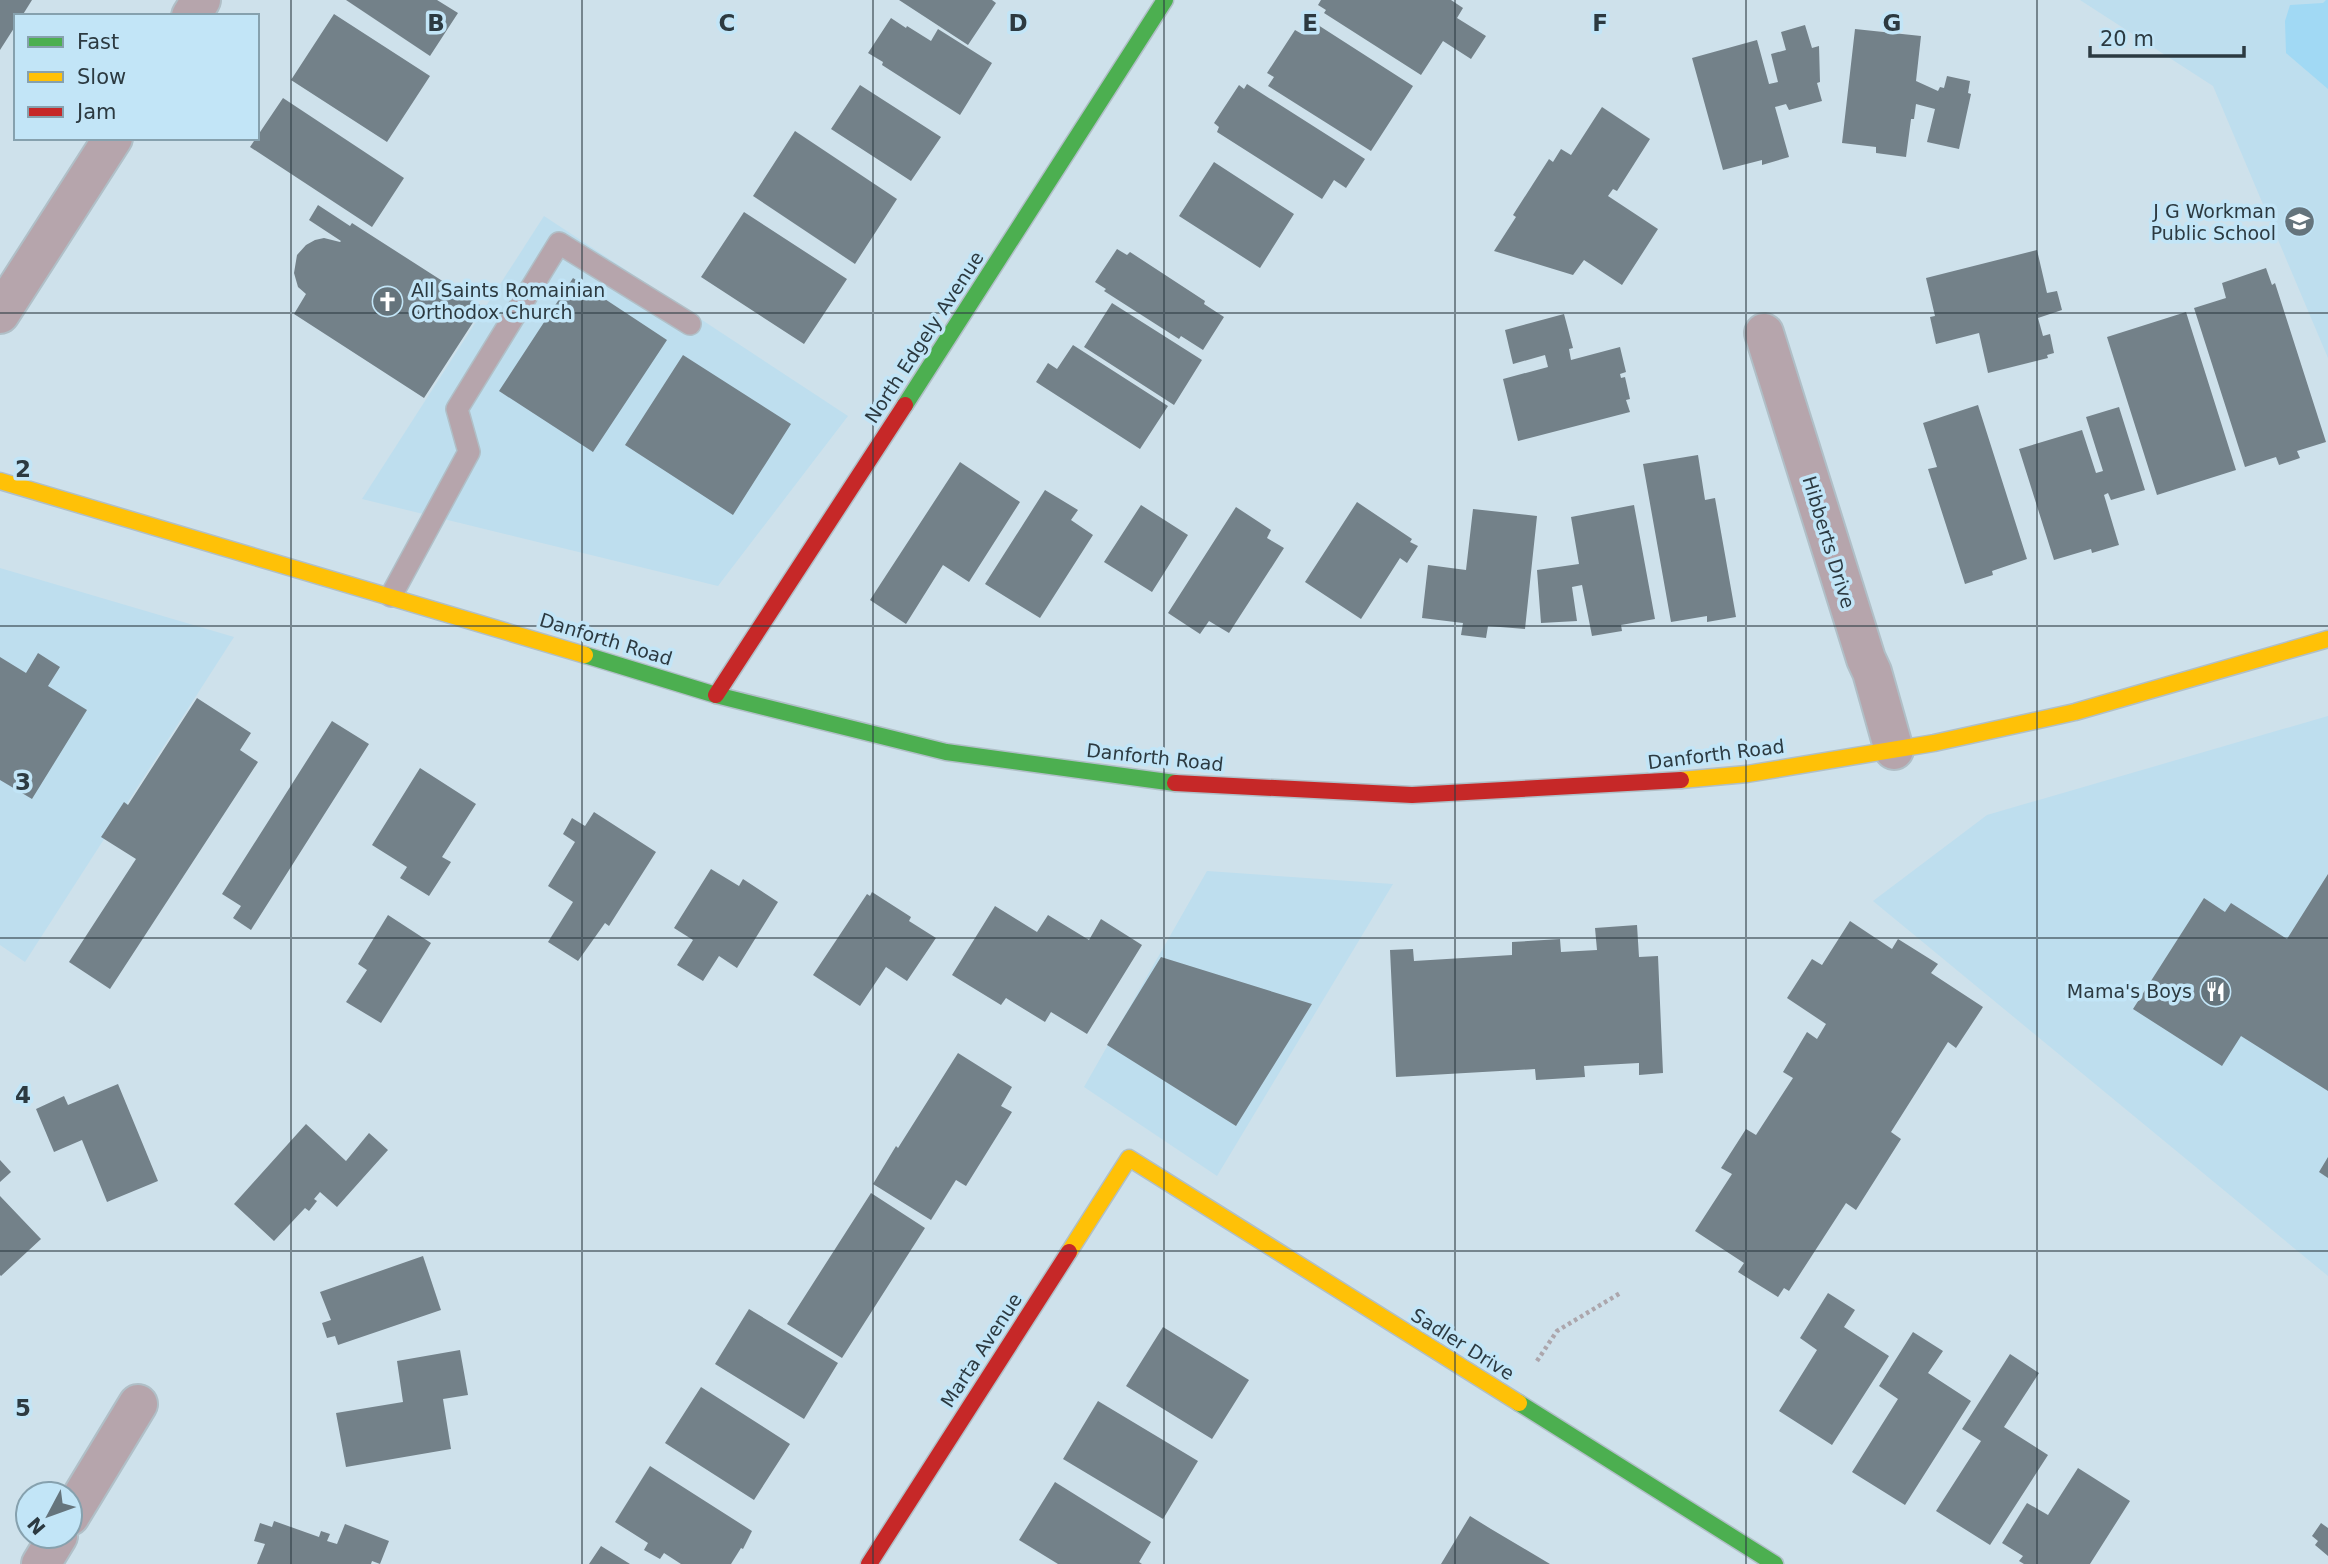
<svg xmlns="http://www.w3.org/2000/svg" width="2328" height="1564" font-family="'DejaVu Sans',sans-serif">
<rect width="100%" height="100%" fill="#cee1eb"/>
<path fill="#bedeee" d="M2080 0H2328V358L2213 86Z
M544 216 848 416 718 586 362 499Z
M0 568 234 637 25 962 0 945Z
M2328 716V1276L1873 901 1987 815Z
M1207 871 1393 884 1217 1176 1084 1087Z"/>
<path fill="#a1d9f4" d="M2326 0H2328V89L2286 53 2285 21 2290 5 2323 3Z"/>
<path fill="#738189" d="M0 0H32L22 16H16V25L0 50Z
M346 0H437L458 13 430 56Z
M899 0H992L996 3 968 45Z
M1321 0H1451L1463 8 1457 18 1486 36 1471 59 1443 41 1421 75 1324 13 1326 10 1318 5Z
M334 14 430 76 387 142 291 80Z
M891 18 906 28 907 26 931 41 938 29 992 63 960 115 882 65 883 62 868 53Z
M1308 22 1316 27 1318 25 1413 86 1371 151 1268 86 1274 77 1267 73 1295 30 1302 34Z
M1805 25 1812 48 1819 46 1820 82 1817 83 1822 101 1789 110 1786 104 1775 107 1789 157 1762 165V160L1723 170 1692 58 1757 40 1769 84 1778 82 1771 54 1786 50 1781 32Z
M1855 29 1921 36 1916 81 1938 91 1940 87 1944 88 1947 76 1970 81 1968 93 1971 94 1959 149 1927 142 1935 109 1916 104 1914 119H1911L1906 157 1876 153V147L1842 143Z
M1247 84 1365 159 1346 188 1334 180 1322 199 1217 132 1219 127 1214 123 1239 85 1244 89Z
M860 85 941 137 911 181 831 129Z
M283 98 404 178 372 227 250 147Z
M1602 107 1650 139 1617 191 1613 189 1608 196 1658 229 1622 285 1584 260 1573 275 1494 251 1516 217 1513 215 1549 159 1553 162 1561 149 1571 155Z
M795 131 897 199 855 264 753 196Z
M1214 162 1294 214 1260 268 1179 216Z
M318 205 350 226 352 223 483 307 424 398 294 314 306 294 298 287 294 273 297 255 306 245 315 240 324 238 340 242 341 241 309 220Z
M744 212 847 279 804 344 701 277Z
M1117 249 1127 255 1130 252 1205 301 1204 304 1224 317 1203 350 1181 336 1179 339 1104 291 1106 289 1095 282Z
M2037 250 2047 293 2057 291 2062 310 2038 318 2043 336 2050 334 2054 353 2047 355 2048 358 1988 373 1979 333 1936 344 1930 317 1935 316 1926 278Z
M2266 268 2272 285 2275 283 2326 442 2297 451 2300 458 2279 465 2276 457 2245 467 2194 308 2226 298 2222 283Z
M573 278 667 340 593 452 499 391Z
M1112 303 1202 360 1174 405 1084 347Z
M2186 312 2236 470 2157 495 2107 337Z
M1564 314 1573 348 1569 349 1571 360 1620 347 1626 372 1620 374 1621 378 1625 377 1630 399 1626 400 1630 412 1518 441 1503 379 1548 367 1545 355 1513 364 1505 330Z
M1073 345 1168 406 1140 449 1036 382 1048 363 1057 369Z
M683 355 791 424 733 515 625 445Z
M1978 405 2027 559 1992 571 1993 575 1965 584 1928 469 1937 467 1923 423Z
M2119 407 2145 490 2111 500 2108 493 2104 495 2119 545 2092 553 2091 549 2054 560 2019 449 2082 430 2096 473 2103 471 2086 417Z
M1698 455 1705 500 1715 498 1736 617 1707 622V616L1671 622 1643 464Z
M960 462 1020 502 969 582 943 565 906 624 870 600Z
M1045 490 1078 510 1071 520 1093 535 1040 618 985 584Z
M1357 502 1412 539 1410 542 1418 546 1407 563 1400 558 1361 619 1305 582Z
M1141 505 1188 535 1152 592 1104 562Z
M1634 505 1655 619 1621 625 1622 631 1592 636 1582 585 1572 587 1577 621 1541 623 1537 570 1579 564 1571 517Z
M1236 507 1271 530 1267 538 1284 548 1229 633 1209 621 1200 634 1168 613Z
M1473 509 1537 516 1525 629 1488 626 1486 638 1461 635 1463 623 1422 618 1428 565 1466 570Z
M38 653 60 667 48 686 87 710 32 799 0 780V657L26 673Z
M197 698 251 733 240 750 258 762 110 989 69 962 136 859 101 837 124 802 128 805Z
M332 721 369 744 251 930 233 918 241 906 222 894Z
M420 768 476 804 442 857 451 862 429 896 400 878 407 867 372 845Z
M594 812 656 852 609 926 605 923 578 961 548 942 573 902 548 886 575 842 563 834 572 818 585 826Z
M711 869 739 886 743 879 778 902 737 968 719 956 703 981 677 965 693 940 674 928Z
M2328 874V1091L2241 1036 2222 1066 2133 1009 2204 898 2225 912 2231 903 2287 939Z
M872 892 911 917 909 921 936 938 907 981 886 967 860 1006 813 975 867 894 870 896Z
M995 906 1037 932 1048 915 1089 940 1101 919 1142 945 1087 1034 1051 1012 1045 1022 1006 998 1001 1005 952 975Z
M388 915 431 943 381 1023 346 1002 367 970 358 964Z
M1850 921 1892 949 1898 939 1938 964 1931 973 1983 1007 1956 1048 1948 1042 1891 1132 1901 1139 1856 1210 1846 1203 1789 1291 1784 1288 1778 1297 1738 1272 1744 1263 1695 1231 1732 1174 1721 1168 1746 1129 1756 1135 1793 1078 1783 1072 1807 1032 1817 1039 1826 1024 1787 998 1812 959 1822 965Z
M1637 925 1639 957 1658 956 1663 1073 1639 1075V1063L1584 1066 1585 1077 1536 1080 1535 1069 1396 1077 1390 950 1413 949 1414 961 1512 955V942L1560 939 1561 952 1597 950 1595 928Z
M1161 957 1312 1004 1236 1126 1107 1045Z
M958 1053 1012 1087 1001 1106 1012 1112 966 1186 956 1180 931 1220 873 1184 896 1146 898 1148Z
M118 1084 158 1181 107 1202 82 1140 54 1152 36 1109 64 1096 68 1105Z
M306 1124 346 1161 369 1133 388 1150 337 1207 320 1192 314 1199 317 1201 309 1211 305 1208 274 1241 234 1204Z
M2328 1157V1178L2319 1172Z
M0 1160 11 1172 0 1182Z
M871 1193 925 1228 842 1358 787 1324Z
M0 1196 41 1239 1 1276 0 1275Z
M423 1256 441 1310 338 1345 335 1336 327 1338 322 1323 331 1320 320 1292Z
M1828 1293 1855 1310 1844 1327 1889 1356 1832 1445 1779 1411 1817 1350 1800 1338Z
M749 1309 838 1363 804 1419 715 1364Z
M1163 1327 1249 1380 1212 1439 1126 1386Z
M1913 1332 1943 1351 1928 1373 1971 1401 1905 1505 1852 1472 1898 1399 1879 1386Z
M460 1350 468 1395 443 1399 451 1449 346 1467 336 1413 403 1402 397 1361Z
M2010 1354 2039 1373 2004 1427 2048 1455 1990 1545 1936 1511 1981 1441 1962 1429Z
M701 1387 790 1444 754 1500 665 1443Z
M1098 1401 1198 1461 1163 1519 1063 1459Z
M650 1466 752 1531 743 1549 741 1548 731 1564H681L664 1553 660 1559 644 1550 648 1543 615 1522Z
M2078 1468 2130 1501 2090 1564H2024L2019 1561 2023 1556 2002 1543 2027 1503 2048 1515Z
M1055 1482 1151 1542 1139 1562 1142 1564H1058L1019 1540Z
M1470 1516 1491 1529 1550 1564H1441Z
M274 1521 319 1537 321 1531 330 1534 327 1541 337 1544 345 1524 389 1541 380 1564 372 1561 371 1564H257L265 1544 254 1541 260 1523 272 1527Z
M2321 1523 2328 1528V1556L2315 1545 2318 1541 2312 1536Z
M601 1546 630 1564H589Z"/>
<g fill="none" stroke-linecap="round" stroke-linejoin="round">
<defs>
<path id="lane" d="M391 596 469 452 457 409 559 243 690 324"/>
<path id="street" d="M191 16 201 0
M0 314 113 138
M1764 333 1866 659 1872 672 1894 750
M70 1516 138 1404
M41 1564 58 1536"/>
<path id="fast" d="M905 405 1165 0
M585 655 716 695 946 752 1175 783
M1519 1403 1775 1564"/>
<path id="slow" d="M0 481 585 655
M1681 780 1747 774 1934 743 2075 712 2328 639
M1069 1252 1129 1158 1519 1403"/>
<path id="jam" d="M716 695 905 405
M1175 783 1412 795 1681 780
M869 1564 1069 1252"/>
</defs>
<use href="#lane" stroke="#b0bfc7" stroke-width="24"/>
<use href="#street" stroke="#b0bfc7" stroke-width="42"/>
<use href="#fast" stroke="#b0bfc7" stroke-width="19"/>
<use href="#slow" stroke="#b0bfc7" stroke-width="19"/>
<use href="#jam" stroke="#b0bfc7" stroke-width="19"/>
<path stroke="#aca6ac" stroke-width="4.5" stroke-dasharray="3.5 3.5" stroke-linecap="butt" d="M1537 1361 1557 1331 1622 1292"/>
<use href="#lane" stroke="#b6a5ac" stroke-width="21"/>
<use href="#street" stroke="#b6a5ac" stroke-width="38"/>
<use href="#fast" stroke="#4caf50" stroke-width="16"/>
<use href="#slow" stroke="#ffc107" stroke-width="16"/>
<use href="#jam" stroke="#c62828" stroke-width="16"/>
</g>
<path fill="none" stroke="#2c3a41" stroke-width="2" stroke-opacity="0.55" d="M291 0V1564M582 0V1564M873 0V1564M1164 0V1564M1455 0V1564M1746 0V1564M2037 0V1564M0 313H2328M0 626H2328M0 938H2328M0 1251H2328"/>
<defs>
<symbol id="school-disc" viewBox="-11 -11 22 22"><circle r="9.5" fill="#65747c" stroke="#c2e5f7"/><path d="M0-5L7-2L0 1L-7-2ZM-4 1L0 2.5L4 1V4Q0 6-4 4Z" fill="#fff"/></symbol>
<symbol id="church-disc" viewBox="-11 -11 22 22"><circle r="9.5" fill="#65747c" stroke="#c2e5f7"/><path d="M-1.2-6h2.4v3.5h3.3v2.4h-3.3V6h-2.4V-.1h-3.3v-2.4h3.3Z" fill="#fff"/></symbol>
<symbol id="restaurant-disc" viewBox="-11 -11 22 22"><circle r="9.5" fill="#65747c" stroke="#c2e5f7"/><path d="M-5-6h1v4h1v-4h1v4h1v-4h1v5L-1.5 .5V6h-2V.5L-5-1ZM5-6V6H3V1.5H1.5Q1.5-4 5-6Z" fill="#fff"/></symbol>
</defs>
<g fill-rule="evenodd">
<use href="#school-disc" x="2282" y="204" width="35" height="35"/>
<use href="#church-disc" x="370" y="284" width="35" height="35"/>
<use href="#restaurant-disc" x="2198" y="974" width="35" height="35"/>
</g>
<g text-anchor="middle" stroke-width="7" stroke-linejoin="round" paint-order="stroke">
<g font-size="19" fill="#2c3a41" stroke="#c2e5f7" text-anchor="end">
<text x="2276" y="218">J G Workman<tspan x="2276" dy="22">Public School</tspan></text>
<text x="411" y="297" text-anchor="start">All Saints Romainian<tspan x="411" dy="22">Orthodox Church</tspan></text>
<text x="2192" y="998">Mama's Boys</text>
</g>
<g font-size="19" fill="#2c3a41" stroke="#c2e5f7">
<text transform="translate(924 337) rotate(-57)" y="7">North Edgely Avenue</text>
<text transform="translate(1829 542) rotate(73)" y="7">Hibberts Drive</text>
<text transform="translate(606 639) rotate(17)" y="7">Danforth Road</text>
<text transform="translate(1716 754) rotate(-7)" y="7">Danforth Road</text>
<text transform="translate(1155 757) rotate(6)" y="7">Danforth Road</text>
<text transform="translate(1463 1344) rotate(32)" y="7">Sadler Drive</text>
<text transform="translate(981 1350) rotate(-57)" y="7">Marta Avenue</text>
</g>
</g>
<g font-size="23" text-anchor="middle" font-weight="bold" fill="#2c3a41" stroke="#c2e5f7" stroke-width="7" stroke-linejoin="round" paint-order="stroke">
<text x="436" y="31">B</text>
<text x="727" y="31">C</text>
<text x="1018" y="31">D</text>
<text x="1310" y="31">E</text>
<text x="1600" y="31">F</text>
<text x="1892" y="31">G</text>
<text x="23" y="477">2</text>
<text x="23" y="790">3</text>
<text x="23" y="1103">4</text>
<text x="23" y="1416">5</text>
</g>
<rect x="14" y="14" width="245" height="126" fill="#c2e5f7" stroke="#86a1ae" stroke-width="2"/>
<rect x="28" y="37" width="35" height="10" fill="#4caf50" stroke="#86a1ae" stroke-width="2"/>
<text x="77" y="49" font-size="21" fill="#2c3a41">Fast</text>
<rect x="28" y="72" width="35" height="10" fill="#ffc107" stroke="#86a1ae" stroke-width="2"/>
<text x="77" y="84" font-size="21" fill="#2c3a41">Slow</text>
<rect x="28" y="107" width="35" height="10" fill="#c62828" stroke="#86a1ae" stroke-width="2"/>
<text x="77" y="119" font-size="21" fill="#2c3a41">Jam</text>
<g transform="translate(49 1515) rotate(229)"><circle r="33" fill="#c2e5f7" stroke="#86a1ae" stroke-width="2"/>
<path d="M0-5L12 26L0 18L-12 26Z" fill="#65747c"/>
<text y="-10" font-size="19" font-weight="bold" text-anchor="middle" fill="#2c3a41">N</text>
</g>
<path d="M2090 46v10h154v-10" fill="none" stroke="#2c3a41" stroke-width="3.5"/>
<text x="2100" y="46" font-size="21" fill="#2c3a41" stroke="#c2e5f7" stroke-width="5" paint-order="stroke">20 m</text>
</svg>
